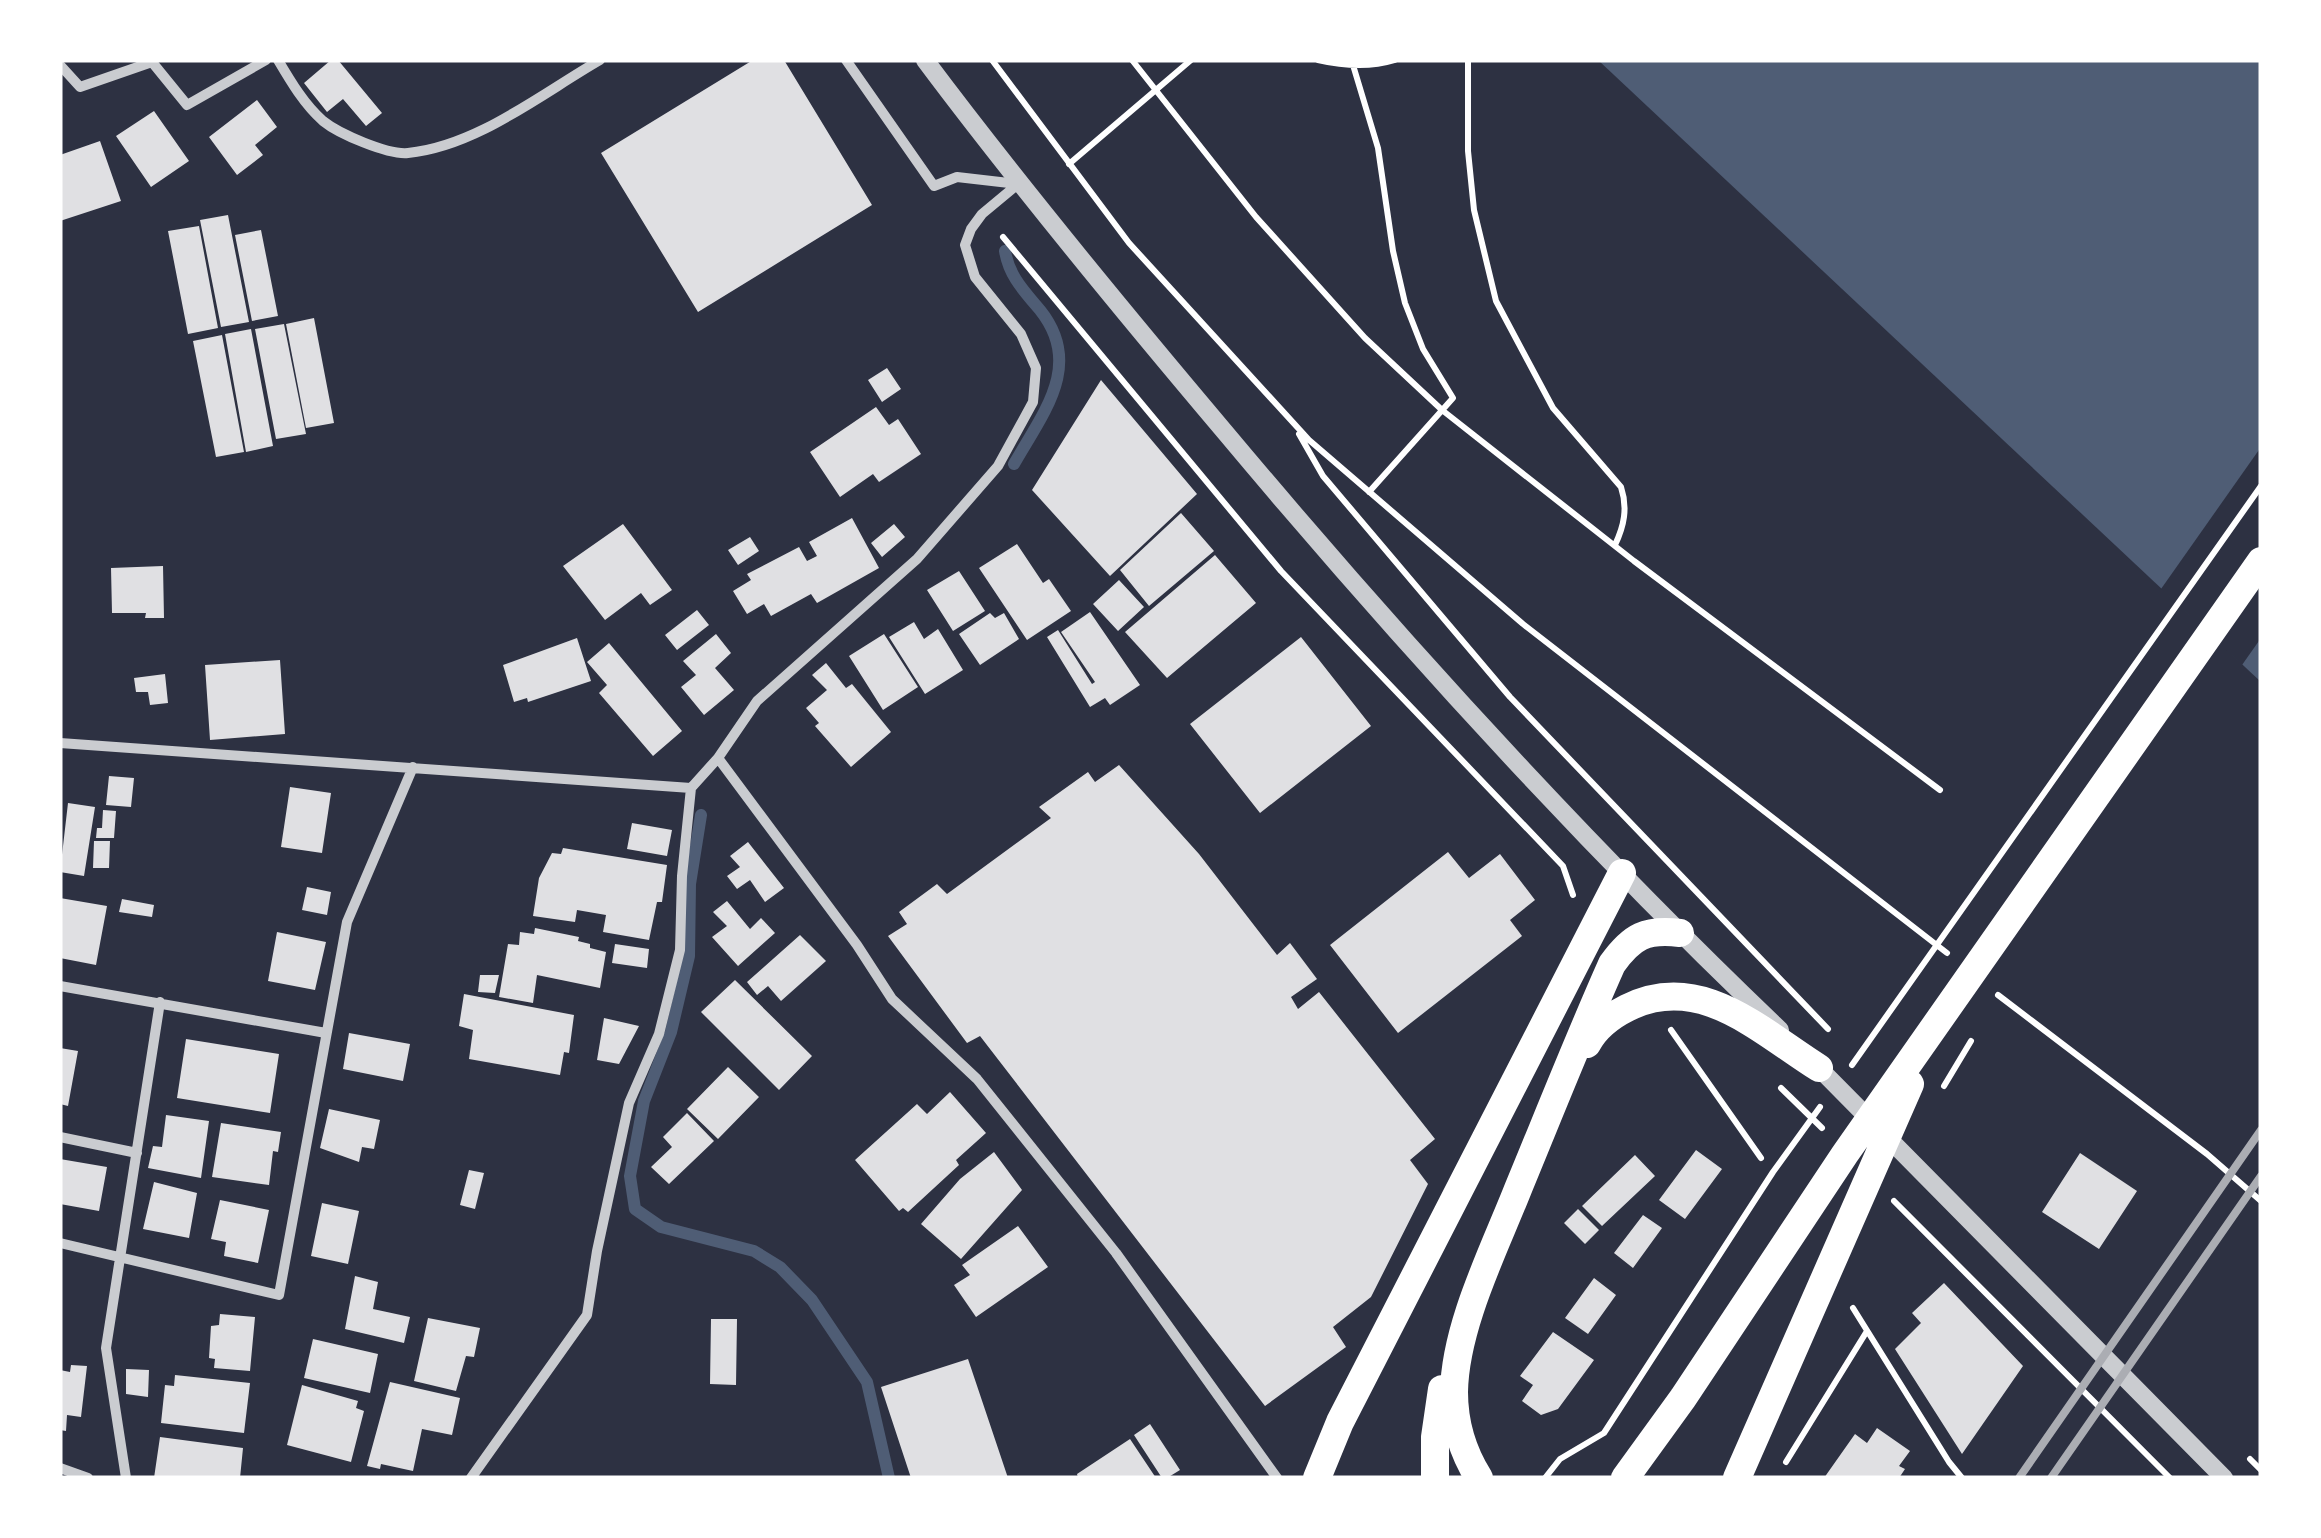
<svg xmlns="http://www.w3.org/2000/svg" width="2321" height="1538" font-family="'Sofia Sans Condensed',sans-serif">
<rect width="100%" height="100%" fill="#2d3142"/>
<path fill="#4f5d75" d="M1598 60H2261V682Z"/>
<path fill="#2d3142" d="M2261 447V638L2242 665 2161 589Z"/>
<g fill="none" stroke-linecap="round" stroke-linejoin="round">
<path stroke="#4f5d75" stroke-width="12" d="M1005 251C1009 276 1024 291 1040 310 1084 365 1043 413 1014 464
M701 815 690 884 689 956 671 1032 644 1101 630 1176 635 1209 661 1227 754 1251 780 1267 812 1300 867 1382 889 1478"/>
</g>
<path fill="#e0e0e3" d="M331 60H338L382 113 366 126 343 99 327 112 304 83Z
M753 60H784L872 205 698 312 601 153Z
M257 100 277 127 255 145 263 155 237 175 209 137Z
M154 111 189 161 151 187 116 136Z
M100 141 121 201 60 221V155Z
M228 215 249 322 221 327 200 220Z
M199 226 218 328 188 334 168 231Z
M261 230 278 316 252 321 235 235Z
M314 318 334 423 306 428 286 324Z
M284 324 306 434 276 439 255 329Z
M251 329 273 446 246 452 225 334Z
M222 335 244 452 216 457 193 341Z
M887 368 901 389 882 402 868 380Z
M1101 380 1197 494 1110 576 1032 490Z
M876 407 889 425 898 419 921 454 879 482 873 474 840 497 810 452Z
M1181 513 1214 551 1149 606 1120 570Z
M852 518 879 568 817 603 811 594 771 616 764 604 747 614 733 591 751 580 747 574 799 547 807 561 817 556 809 542Z
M623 524 672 590 650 605 641 593 605 620 563 566Z
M894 524 905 537 882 557 871 543Z
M750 537 759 551 738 565 728 550Z
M1017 544 1043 583 1049 579 1071 611 1027 640 979 568Z
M1215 555 1256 603 1167 678 1125 632Z
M163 566 164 618H145L146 613H112L111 568Z
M959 571 985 611 953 631 927 590Z
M1119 580 1144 607 1118 631 1093 604Z
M697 610 709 625 677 650 665 635Z
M1090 612 1140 685 1110 705 1105 698 1090 707 1047 637 1058 630 1092 684 1095 682 1061 632Z
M990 613 995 618 1004 613 1019 639 980 665 959 634Z
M914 622 924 639 938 629 963 670 925 694 889 637Z
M716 634 731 653 715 668 734 690 704 715 681 687 696 675 683 661Z
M884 634 918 687 883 710 849 656Z
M1301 637 1371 726 1260 813 1190 724Z
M577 638 591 681 528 702 527 698 514 702 503 665Z
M609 643 682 731 653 756 599 693 607 685 587 662Z
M280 660 285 734 210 740 205 665Z
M826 663 846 688 852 684 891 732 851 767 815 726 819 723 806 708 827 690 812 675Z
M165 674 168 703 150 705 148 692H136L134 678Z
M1119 765 1199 854 1277 955 1290 943 1317 979 1291 997 1298 1009 1319 992 1435 1139 1410 1160 1428 1184 1371 1297 1333 1327 1346 1347 1265 1406 980 1036 967 1043 888 936 907 924 899 912 937 884 947 894 1051 818 1039 807 1088 772 1095 782Z
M109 776 134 778 131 807 106 805Z
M290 787 331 793 322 853 281 847Z
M68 803 95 807 84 876 60 872Z
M103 810 116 811 114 838H96L97 828H102Z
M632 823 672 830 667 856 627 849Z
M94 841H110L109 868H93Z
M748 842 784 888 765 902 750 880 737 889 727 876 740 867 730 856Z
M563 848 667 865 662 902H657L649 940 603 932 606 915 577 910 575 922 533 916 539 878 552 853 561 854Z
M1448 852 1469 878 1500 854 1535 900 1510 920 1522 936 1398 1033 1330 945Z
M307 887 331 892 327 915 302 910Z
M60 898 107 906 96 965 60 958Z
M122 899 154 905 152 917 119 912Z
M727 901 750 929 761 918 775 933 738 966 712 937 727 926 713 912Z
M535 928 579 937 578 941 590 944V948L606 952 600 988 537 975 533 1003 499 997 508 944 519 945 520 932 534 934Z
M277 932 326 942 315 990 268 981Z
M800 935 826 961 781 1001 768 986 757 995 747 982Z
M615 944 649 949 647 968 612 963Z
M480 975H499L495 993 478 992Z
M735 980 812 1056 779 1090 701 1012Z
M464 994 574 1015 569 1053 564 1052 560 1075 469 1059 473 1030 459 1026Z
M604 1018 639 1026 619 1064 597 1060Z
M349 1033 410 1044 403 1081 343 1069Z
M186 1039 279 1054 270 1113 177 1098Z
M60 1048 78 1051 68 1106 60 1104Z
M728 1067 759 1097 718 1139 687 1109Z
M950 1092 986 1133 956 1160 959 1165 908 1212 903 1208 899 1211 855 1160 917 1104 927 1114Z
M329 1109 380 1120 374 1149 362 1147 359 1162 320 1148Z
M687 1113 714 1141 669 1184 651 1167 672 1147 663 1137Z
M166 1115 209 1121 201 1178 148 1168 153 1146 162 1147Z
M221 1123 281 1132 278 1152 273 1151 269 1185 212 1177Z
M1696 1150 1722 1169 1685 1219 1659 1200Z
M994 1152 1022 1190 961 1259 921 1224 960 1179Z
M2080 1153 2137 1191 2099 1249 2042 1212Z
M1635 1155 1655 1176 1602 1226 1582 1206Z
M60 1159 107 1167 99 1211 60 1204Z
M469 1170 484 1173 475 1209 460 1205Z
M154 1182 197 1193 189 1238 143 1229Z
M220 1200 269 1210 258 1263 224 1256 226 1242 211 1239Z
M322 1203 359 1211 348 1264 311 1256Z
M1578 1209 1599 1230 1585 1244 1564 1223Z
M1643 1215 1662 1228 1633 1268 1614 1253Z
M1018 1226 1048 1267 976 1317 954 1285 970 1275 962 1265Z
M355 1276 378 1282 373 1309 410 1317 404 1343 345 1329Z
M1594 1278 1616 1295 1588 1334 1565 1318Z
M1944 1283 2023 1366 1962 1454 1895 1349 1921 1323 1912 1313Z
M220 1314 255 1317 250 1371 214 1368 215 1359 209 1358 211 1326 219 1325Z
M428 1318 480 1328 474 1357 466 1356 456 1391 414 1381Z
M711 1319H737L736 1385 710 1384Z
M1553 1332 1594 1360 1558 1409 1541 1415 1522 1401 1533 1385 1520 1376Z
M313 1339 378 1354 370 1393 304 1378Z
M968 1359 1008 1478H911L881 1387Z
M71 1365 87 1366 81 1417 67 1415 66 1431 60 1430V1370L70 1372Z
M126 1369 149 1370 148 1397 126 1394Z
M175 1375 250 1383 244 1433 161 1423 165 1385 174 1386Z
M390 1382 460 1398 452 1435 422 1429 413 1471 381 1464 380 1469 367 1466Z
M302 1385 358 1401 356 1408 364 1411 351 1462 287 1445Z
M1150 1424 1180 1470 1167 1478H1162L1134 1435Z
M1877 1428 1910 1451 1899 1466 1905 1469 1899 1478H1824L1855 1434 1867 1443Z
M160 1437 243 1448 240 1478H154Z
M1130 1439 1156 1478H1078L1077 1474Z"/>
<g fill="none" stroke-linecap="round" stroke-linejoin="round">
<path stroke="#fff" stroke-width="6" d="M992 60 1129 243 1309 440 1523 624 1947 953
M1132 60 1256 217 1365 338 1442 410 1634 561 1940 790
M1318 60C1344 66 1369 68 1395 60
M1468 60V151L1474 210 1496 301 1553 408 1621 487C1628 508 1624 526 1615 545
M1353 65 1378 148 1393 251 1405 303 1423 349 1453 398 1369 492
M1069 164 1191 60
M1003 237 1281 571 1563 866 1573 895
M1299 434 1323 476 1510 697 1828 1029
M1998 995 2207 1154 2261 1201
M1671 1030 1761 1158
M1852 1065 2261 486
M1944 1086 1971 1041
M1781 1088 1822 1128
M1894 1201 2170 1478
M1853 1308 1949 1462 1962 1478
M2250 1459 2261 1470
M1786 1462 1867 1331
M1545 1478 1560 1459 1604 1433 1773 1172 1820 1107"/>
<path stroke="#caccd0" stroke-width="10" d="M278 60C291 82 304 104 323 121 339 134 388 155 408 153 477 146 541 94 600 60
M846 60 934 186 957 177 1018 184
M60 65 80 87 152 62 187 105 266 60
M60 743 691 788
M718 758 857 945 892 999 977 1079 1116 1253 1277 1478
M60 986 326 1033
M60 1137 137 1153
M60 1243 279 1295 347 922 413 767
M60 1468 88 1478
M126 1478 106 1348 160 1002
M471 1478 587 1315 597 1251 629 1103 659 1034 680 950 682 876 691 788 718 758 757 701 917 559 998 466 1033 402 1036 368 1021 334 975 277 965 245 971 229 982 214 1018 184"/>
<path stroke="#caccd0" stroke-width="18" d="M925 60C1020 187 1121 309 1224 431 1399 640 1583 842 1780 1030
M1813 1062 2224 1478"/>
<path stroke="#fff" stroke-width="28" d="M1587 1044C1596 1027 1611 1016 1627 1008 1700 971 1760 1031 1819 1068
M1317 1478 1340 1422 1622 873
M1435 1478V1437L1442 1389
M1479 1478C1462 1451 1454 1424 1454 1392 1455 1326 1494 1250 1518 1189 1549 1114 1579 1038 1612 964 1632 936 1646 929 1680 933
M1625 1478 1683 1398 1845 1154 2261 561
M1737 1478 1910 1084"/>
<path stroke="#abadb3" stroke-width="8" d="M2019 1478 2261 1130
M2051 1478 2261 1176"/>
</g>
<rect width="2321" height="1538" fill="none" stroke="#ffffff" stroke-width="125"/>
</svg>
